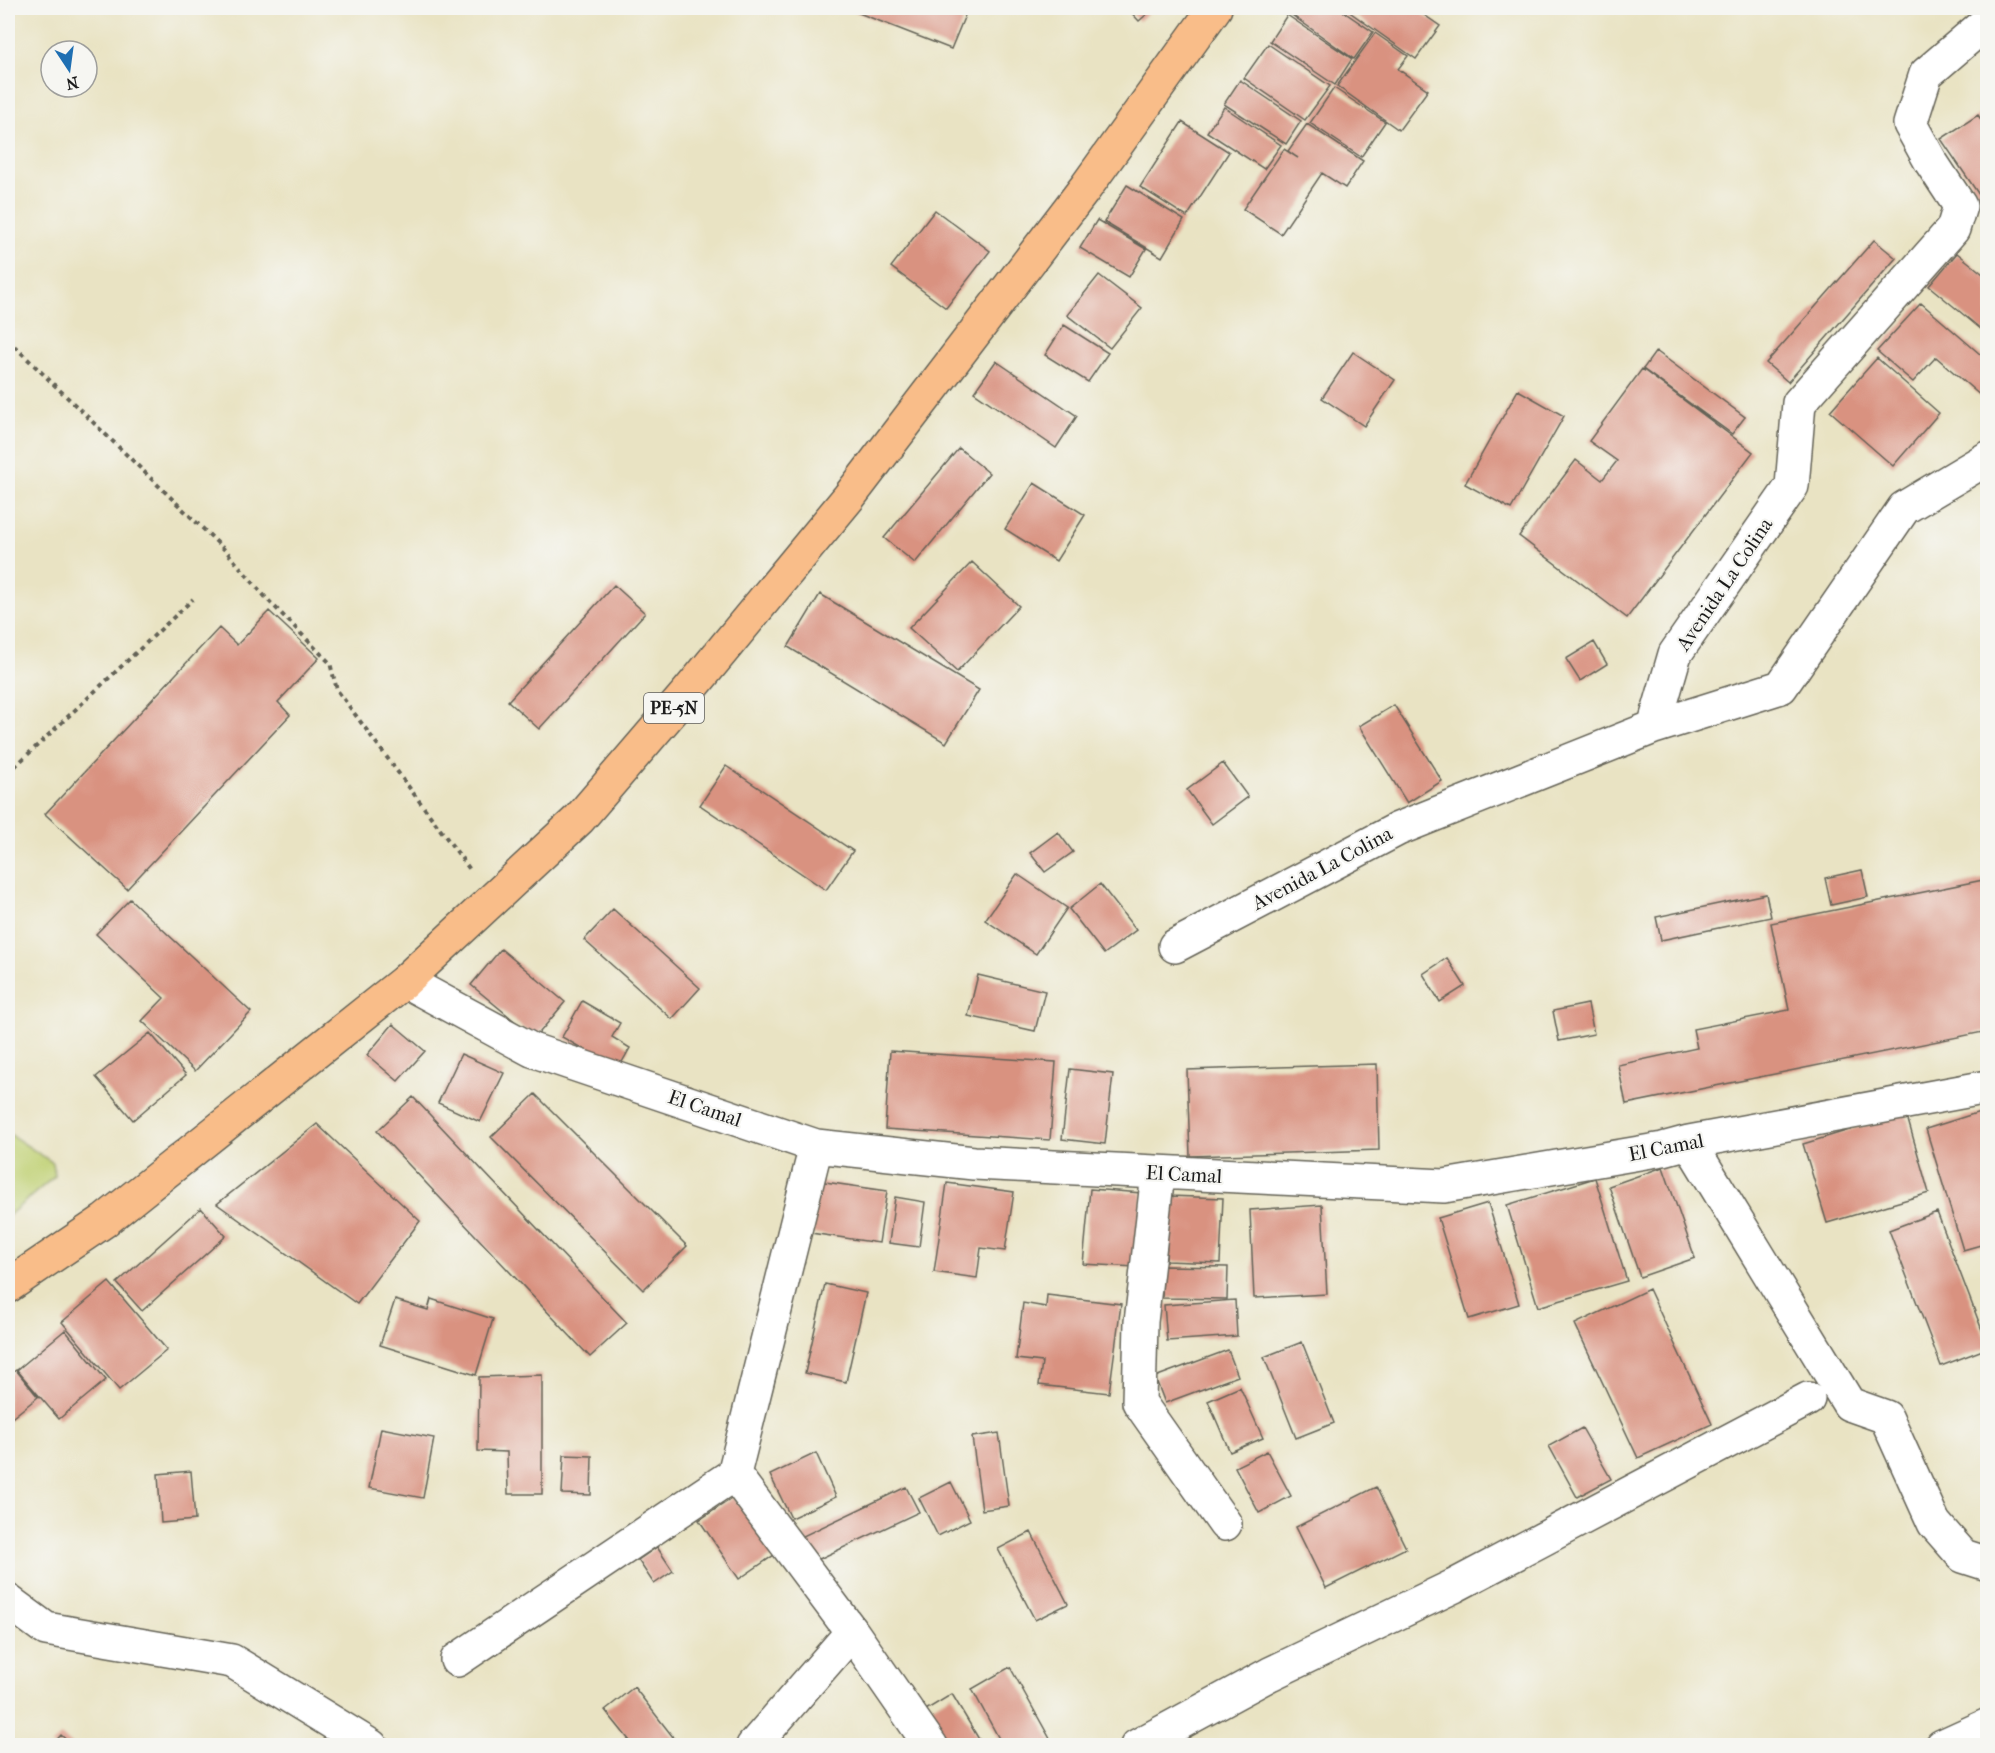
<svg xmlns="http://www.w3.org/2000/svg" width="1995" height="1753" font-family="'IM FELL French Canon',serif">
<rect width="100%" height="100%" fill="#f6f6f2"/>
<filter id="ink" filterUnits="userSpaceOnUse"><feTurbulence type="fractalNoise" baseFrequency=".0167" numOctaves="2"/><feDisplacementMap in="SourceGraphic" scale="12" xChannelSelector="R" yChannelSelector="G"/><feConvolveMatrix kernelMatrix="1 2 1 2 8 2 1 2 1" color-interpolation-filters="sRGB"/></filter>
<filter id="wash" filterUnits="userSpaceOnUse"><feTurbulence type="fractalNoise" baseFrequency=".008" numOctaves="4" result="noise"/><feDisplacementMap in="SourceGraphic" scale="24" xChannelSelector="R" yChannelSelector="G"/><feGaussianBlur stdDeviation="1.35" result="paint"/><feColorMatrix in="noise" values="0 0 0 0 0 0 0 0 0 0 0 0 0 0 0 0 0 1.4 0 .05"/><feComposite in="paint" operator="in"/></filter>
<g filter="url(#wash)">
<rect width="100%" height="100%" fill="#e9e3c3"/>
<path fill="#bfd072" stroke="#6e7647" stroke-width="1.5" d="M8 1133 53 1163 55 1176 8 1216Z"/>
<g id="blocks">
<path fill="#d99280" d="M846 8H968L951 49Z
M1127 8H1154L1139 21Z
M1294 8H1338L1373 32 1354 59 1289 13Z
M1344 8H1414L1440 26 1416 59Z
M1287 15 1352 59 1335 85 1270 41Z
M1375 33 1408 56 1398 69 1428 90 1399 130 1337 86Z
M1268 44 1330 86 1305 120 1244 78Z
M1240 80 1301 121 1286 144 1224 104Z
M1334 88 1385 122 1361 157 1310 123Z
M1224 107 1281 145 1264 169 1207 132Z
M1978 115 1988 130V208L1941 139Z
M1182 122 1229 152 1187 217 1140 187Z
M1307 124 1363 161 1345 188 1322 173 1281 234 1243 209 1284 149 1298 158 1288 151Z
M1127 185 1184 220 1162 257 1104 222Z
M935 210 990 251 946 308 891 267Z
M1097 220 1146 249 1129 277 1080 248Z
M1874 240 1896 258 1788 382 1766 363Z
M1957 253 1988 278V335L1929 286Z
M1099 275 1142 308 1110 348 1067 315Z
M1921 303 1988 361V391L1982 397 1936 357 1913 382 1877 351Z
M1064 325 1108 353 1088 382 1045 355Z
M1656 351 1745 417 1732 434 1643 369Z
M1353 352 1395 380 1364 426 1322 398Z
M1877 358 1939 413 1893 466 1830 411Z
M996 361 1077 416 1056 448 974 392Z
M1642 369 1753 452 1627 618 1519 536 1576 460 1602 480 1617 461 1589 441Z
M1518 390 1564 416 1511 509 1465 484Z
M959 448 989 473 915 563 884 538Z
M1034 483 1085 515 1056 561 1005 529Z
M972 562 1019 606 957 672 909 628Z
M614 585 645 613 539 729 508 701Z
M820 594 979 690 946 743 788 647Z
M269 611 319 658 278 702 290 715 127 889 45 814 219 628 237 645Z
M1594 642 1607 664 1580 681 1566 659Z
M1394 705 1442 781 1407 803 1359 726Z
M1223 763 1248 797 1212 824 1187 790Z
M726 766 853 851 826 890 700 805Z
M1058 832 1073 852 1045 872 1030 853Z
M1862 870 1868 897 1831 905 1825 878Z
M1017 874 1067 908 1036 954 985 920Z
M1988 879V1031L1626 1104 1618 1065 1697 1048 1693 1029 1789 1010 1771 923Z
M1100 884 1136 930 1104 954 1069 909Z
M1766 894 1771 917 1661 940 1656 917Z
M130 899 251 1012 195 1071 142 1021 164 998 96 934Z
M613 909 700 988 672 1019 584 940Z
M501 949 565 1002 535 1038 471 985Z
M1447 958 1465 986 1440 1002 1423 974Z
M978 975 1045 991 1035 1031 968 1016Z
M582 1001 620 1023 612 1037 630 1048 618 1069 562 1037Z
M1588 1004 1594 1034 1559 1041 1553 1011Z
M393 1024 425 1051 398 1081 367 1055Z
M150 1033 186 1075 133 1120 96 1077Z
M890 1051 1056 1062 1050 1140 885 1129Z
M461 1054 504 1073 480 1122 438 1103Z
M1377 1064 1379 1150 1190 1156 1187 1070Z
M1070 1069 1113 1074 1105 1144 1062 1139Z
M535 1094 687 1246 643 1290 491 1137Z
M413 1097 627 1323 590 1357 377 1131Z
M1986 1110 1988 1243 1963 1250 1926 1129Z
M1906 1113 1929 1193 1827 1223 1803 1144Z
M317 1124 420 1221 357 1304 217 1204Z
M1663 1167 1695 1258 1640 1277 1609 1186Z
M1595 1178 1627 1281 1538 1307 1507 1205Z
M818 1181 887 1191 879 1243 811 1233Z
M947 1183 1014 1192 1005 1251 981 1248 977 1278 934 1272Z
M1090 1189 1142 1193 1136 1267 1083 1264Z
M1169 1196 1223 1198 1220 1263 1166 1261Z
M895 1197 925 1202 919 1247 889 1243Z
M1488 1203 1519 1304 1469 1319 1438 1218Z
M1322 1205 1327 1294 1254 1298 1250 1210Z
M201 1208 226 1236 142 1311 117 1283Z
M1937 1212 1988 1346V1348L1941 1366 1889 1230Z
M1163 1266 1228 1267 1227 1299 1162 1298Z
M109 1282 167 1350 119 1390 62 1322Z
M825 1284 866 1293 846 1382 805 1373Z
M1649 1289 1712 1424 1638 1458 1575 1324Z
M1047 1295 1121 1304 1109 1393 1039 1385 1042 1362 1016 1359 1023 1303 1046 1307Z
M431 1299 493 1319 476 1375 380 1345 395 1300 428 1310Z
M1235 1300 1237 1336 1167 1341 1164 1305Z
M65 1330 106 1380 59 1419 17 1370Z
M1302 1342 1334 1423 1296 1438 1264 1357Z
M1228 1350 1238 1376 1165 1403 1155 1377Z
M16 1370 38 1397 8 1421V1376Z
M542 1375V1494H508L507 1452 478 1451 479 1377Z
M1240 1387 1263 1438 1230 1452 1208 1401Z
M381 1428 434 1438 423 1498 369 1488Z
M1582 1428 1611 1479 1577 1497 1549 1446Z
M999 1433 1009 1506 982 1510 972 1437Z
M1267 1451 1291 1496 1259 1513 1235 1467Z
M816 1453 836 1497 791 1518 770 1475Z
M564 1455 592 1456 591 1495 562 1494Z
M191 1471 195 1520 161 1523 158 1474Z
M951 1482 970 1520 938 1536 919 1498Z
M906 1487 919 1512 815 1561 803 1536Z
M1376 1487 1406 1548 1326 1588 1296 1527Z
M734 1497 774 1555 739 1579 699 1520Z
M1031 1532 1068 1604 1035 1620 998 1549Z
M657 1547 673 1571 654 1584 638 1560Z
M1010 1667 1054 1746H1003L972 1689Z
M634 1687 680 1746H634L605 1710Z
M952 1694 983 1746H944L924 1711Z
M61 1735 73 1746H51Z"/>
</g>
</g>
<g filter="url(#ink)">
<use href="#blocks" fill-opacity="0" stroke="#646256" stroke-width="1.5"/>
<g fill="none" stroke-linecap="round" stroke-linejoin="round">
<defs>
<path id="street" d="M1654 727 1781 687 1904 508 1988 458
M1175 946 1398 829 1654 727 1675 654 1792 486 1799 403 1953 229 1960 206 1931 162 1910 124 1926 74 1988 21
M405 981 532 1050 816 1146 974 1163 1444 1186 1663 1149 1689 1142 1988 1087
M1689 1142 1849 1404 1886 1417 1934 1523 1963 1556 1988 1564
M816 1146 734 1474 852 1632 931 1746
M1158 1173 1141 1322 1139 1402 1225 1524
M8 1601 46 1629 232 1661 371 1746
M457 1660 734 1474
M753 1746 852 1632
M1137 1746 1270 1674 1454 1586 1808 1399
M1942 1746 1988 1725"/>
<path id="highway" d="M8 1286 104 1221 405 981 579 819 688 692 849 497 1086 187 1215 8"/>
</defs>
<use href="#street" stroke="#646256" stroke-width="36"/>
<use href="#highway" stroke="#646256" stroke-width="36"/>
<path stroke="#646256" stroke-width="4" stroke-dasharray="4.5 4.5" stroke-linecap="butt" d="M8 340 227 552 267 599 330 663 337 690 471 871
M8 773 193 599"/>
<use href="#street" stroke="#fff" stroke-width="33"/>
<use href="#highway" stroke="#f9bd89" stroke-width="33"/>
</g>
</g>
<g text-anchor="middle" stroke-width="4.5" stroke-linejoin="round" paint-order="stroke">
<rect fill="#f6f6f2" stroke="#5d5d5c" stroke-width="1.5" x="644" y="693" width="60" height="30" rx="4.5"/>
<g font-size="18" font-weight="bold" fill="#1c1c1c">
<text x="674" y="714">PE-5N</text>
</g>
<g font-size="20" fill="#1c1c1c" stroke="#f6f6f2">
<text transform="translate(1724 584) rotate(-56)" y="7">Avenida La Colina</text>
<text transform="translate(1322 868) rotate(-28)" y="7">Avenida La Colina</text>
<text transform="translate(705 1108) rotate(19)" y="7">El Camal</text>
<text transform="translate(1666 1147) rotate(-11)" y="7">El Camal</text>
<text transform="translate(1184 1174) rotate(3)" y="7">El Camal</text>
</g>
</g>
<rect width="1995" height="1753" fill="none" stroke="#f6f6f2" stroke-width="30"/>
<g transform="translate(69 69) rotate(167)"><circle r="28" fill="#f6f6f2" stroke="#9f9f9c" stroke-width="1.5"/>
<path d="M0-4.5L10 22L0 15L-10 22Z" fill="#1f6fb2"/>
<text y="-9" font-size="16" font-weight="bold" text-anchor="middle" fill="#1c1c1c">N</text>
</g>
</svg>
